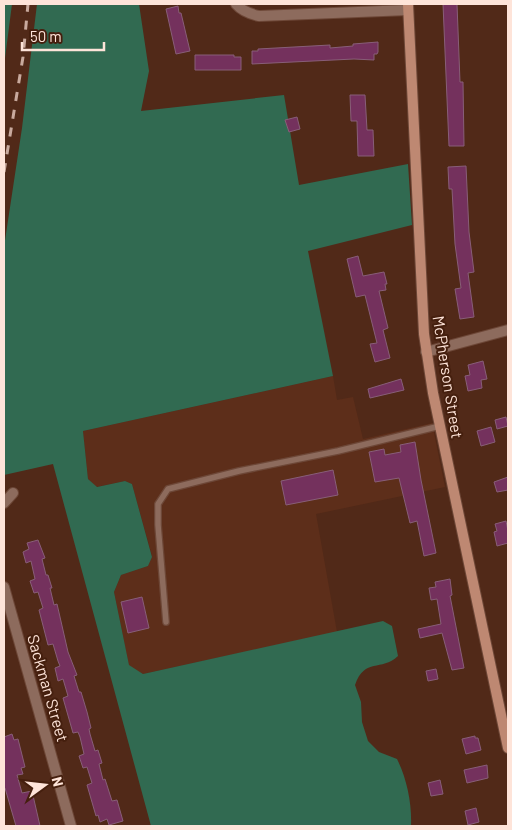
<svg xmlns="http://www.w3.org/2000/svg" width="512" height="830" font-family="Barlow,sans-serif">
<rect width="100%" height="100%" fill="#512918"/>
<path fill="#5d2e1a" d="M333 376 337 400 353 397 363 439 432 423 445 487 316 514 337 632 143 674 129 666 114 592 121 575 148 566 152 556 132 484 125 481 96 487 88 479 83 431Z"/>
<path fill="#316a51" d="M4 4H12L4 66Z
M37 4H139L149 71 141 111 284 95 299 185 408 164 412 225 308 251 333 376 83 431 88 479 97 487 125 481 132 484 152 557 148 566 121 575 114 592 129 665 143 674 383 621 392 626 398 656C381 672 365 657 355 685L361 702 362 722 368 741 379 752 397 759C407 779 412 804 411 826H151L53 464 4 475V247L22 128Z"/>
<path fill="#74315d" stroke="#885e78" d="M443 4H457L460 82H463L464 146H449Z
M178 6 179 13H181L190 51 176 54 166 9Z
M378 42V52L377 54H374V60L354 59 252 64V51H258V49L330 45V48L353 46V44Z
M195 55H234V57H241V70H195Z
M350 95H365L367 130H373L374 156H358L357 121H351Z
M297 117 300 129 289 132 285 120Z
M466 166 469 232 474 272 468 273 474 317 460 319 455 289 461 288 455 244 452 189H449L448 167Z
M358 256 363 276 384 272 387 284H385L386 290 379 291 388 328 383 330 390 358 375 362 370 344 377 343 365 295 356 297 347 259Z
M483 361 487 379 481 380 482 388 468 391 465 376 470 375 468 365Z
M401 379 404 390 370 398 368 389Z
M506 417 508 426 497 429 495 420Z
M491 427 495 442 481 446 477 431Z
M415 442 421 480 436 553 424 556 417 521 410 523 399 478 375 482 369 452 384 449 385 455 401 452 400 445Z
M333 470 338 495 286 505 281 481Z
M508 477V490L497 492 494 482Z
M506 521 508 531V543L497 546 494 532 497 531 495 524Z
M38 540 45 558 42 559 46 575H48L52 588H50L54 605 57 604 60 617 68 652 77 675 74 676 79 692H81L87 712 91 728 89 729 90 734 95 751 98 750 102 763 99 764 103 780 105 779 112 801 117 800 123 821 109 825 107 819 100 822 98 815 96 816 87 785 92 783 87 767 83 768 79 756 84 754 80 737 78 732 73 733 63 698 68 696 63 679 58 681 55 668 60 666 58 661 53 644 48 645 39 610 43 608 38 592 34 593 30 581 35 579 31 561 26 563 23 552 29 549 27 543Z
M450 579 452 595 450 596 464 668 452 670 442 633 420 638 418 629 441 624 437 599 431 600 429 588 436 587 435 582Z
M142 597 149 628 128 633 121 602Z
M436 669 438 679 428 681 426 671Z
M12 734 14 740 18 739 25 767 21 768 23 774 17 775 22 793 32 791 40 826H16L5 788H4V737Z
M475 736V738H478L481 750 466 754 462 739Z
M487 765 488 778 467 783 464 770Z
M440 780 443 794 431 796 428 783Z
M476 808 479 822 468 825 465 811Z"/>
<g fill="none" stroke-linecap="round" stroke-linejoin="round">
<defs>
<path id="lane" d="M166 622 158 525V504L168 489 239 471 338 451 440 426"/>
<path id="street" d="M236 4C242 11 250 14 259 16L408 10
M426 352 508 330
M4 503 13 493
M4 587 71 826"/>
<path id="secondary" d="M408 4 424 334 433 393 508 748"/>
</defs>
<use href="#lane" stroke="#6d4737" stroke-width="8"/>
<use href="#street" stroke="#6d4737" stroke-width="12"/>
<use href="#secondary" stroke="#6d4737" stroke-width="12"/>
<use href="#lane" stroke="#8d6b5d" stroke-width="5.5"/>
<use href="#street" stroke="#8d6b5d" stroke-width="10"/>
<use href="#secondary" stroke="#be8872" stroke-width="10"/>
<path stroke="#c9aa9e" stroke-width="3" stroke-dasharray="9 9" stroke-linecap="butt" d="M4 172 23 57 28 4"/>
</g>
<g text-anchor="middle" stroke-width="4" stroke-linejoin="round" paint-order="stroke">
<g font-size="16" fill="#fee4d9" stroke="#451f0e">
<text transform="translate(448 377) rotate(81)" y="6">McPherson Street</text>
<text transform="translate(48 688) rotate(74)" y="6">Sackman Street</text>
</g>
</g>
<rect width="512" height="830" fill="none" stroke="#fee4d9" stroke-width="10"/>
<g transform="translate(45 785) rotate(75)" stroke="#451f0e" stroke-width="4" paint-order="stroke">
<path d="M0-4L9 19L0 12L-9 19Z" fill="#fee4d9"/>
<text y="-8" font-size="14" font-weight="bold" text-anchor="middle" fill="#fee4d9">N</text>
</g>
<path d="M22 42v8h82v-8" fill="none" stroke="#fee4d9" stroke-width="2.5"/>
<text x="30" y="42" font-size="15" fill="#fee4d9" stroke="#451f0e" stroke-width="4" paint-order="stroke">50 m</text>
</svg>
